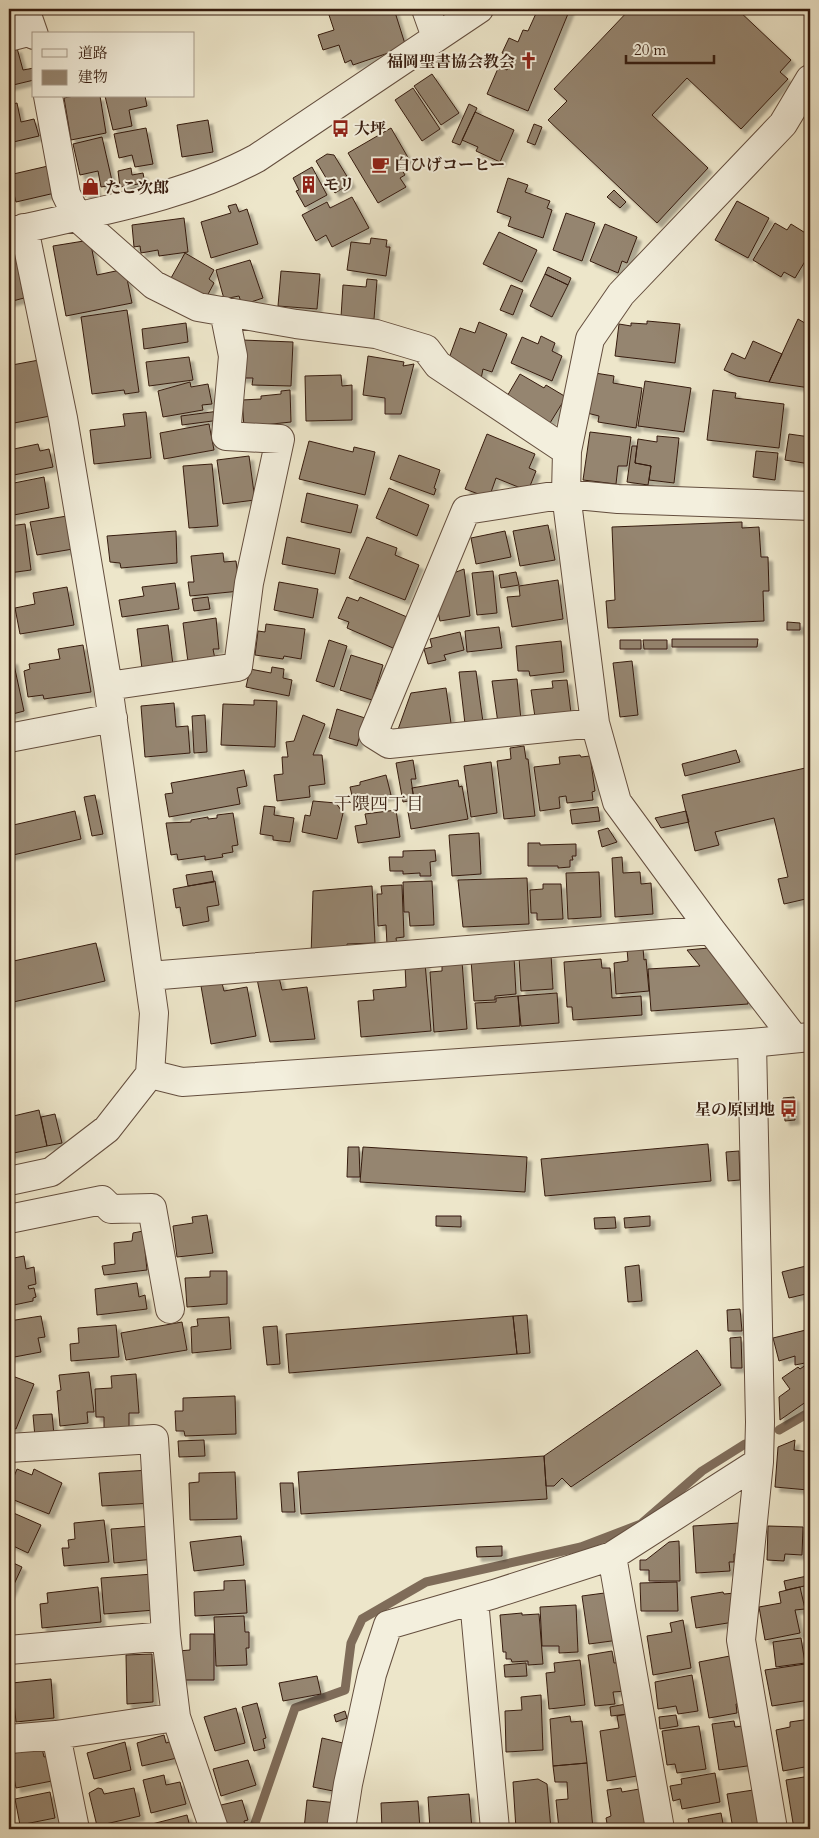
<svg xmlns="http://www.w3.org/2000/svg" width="819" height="1838" font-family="Cardo,'Noto Serif JP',serif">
<defs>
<filter id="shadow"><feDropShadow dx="4.5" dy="4.5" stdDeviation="1" flood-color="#0004"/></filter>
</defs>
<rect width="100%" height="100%" fill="#ede6ca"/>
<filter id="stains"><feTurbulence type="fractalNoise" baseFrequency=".004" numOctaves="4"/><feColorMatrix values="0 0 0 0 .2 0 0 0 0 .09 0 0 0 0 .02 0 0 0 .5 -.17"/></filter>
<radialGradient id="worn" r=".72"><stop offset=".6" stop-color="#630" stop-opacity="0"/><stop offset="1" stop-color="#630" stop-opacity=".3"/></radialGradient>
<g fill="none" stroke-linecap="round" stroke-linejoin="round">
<path stroke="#7f6c59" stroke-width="9" d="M779 1430 810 1412
M253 1829 295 1708 345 1690 351 1643 362 1619 426 1582 581 1547 641 1524 702 1471 745 1444"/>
</g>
<path fill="#958570" stroke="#361c0f" filter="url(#shadow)" d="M9 9H12L15 19 10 20 9 23Z
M327 9H394L406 47 353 65 351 60 345 63 339 45 323 50 318 35 334 30Z
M538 9H570L528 111 487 94 499 66 507 70 512 57 502 53 509 38 518 42 523 30 528 31Z
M630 9H737L791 60 780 72 788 79 741 129 687 78 652 115 708 168 657 223 548 120 567 101 554 89Z
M17 48 23 70 34 68V80L9 86V50Z
M432 74 459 113 441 125 414 86Z
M413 88 440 129 422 141 395 100Z
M74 96H100L106 133 71 140 64 98Z
M105 96H145L147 106 129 110 132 126 113 130Z
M17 103 21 122 34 119 39 136 9 143V105Z
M469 104 477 108 460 145 452 142Z
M475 112 514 130 500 162 476 151 478 147 462 140Z
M208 120 213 152 182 157 177 125Z
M534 124 542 127 535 145 527 142Z
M146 128 153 164 135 167 132 155 119 158 114 134Z
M391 128 410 161 400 167 405 175 400 178 406 187 378 203 348 153Z
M102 137 113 185 101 187 98 171 80 175 73 144Z
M327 154 334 155 351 183 335 193 316 161Z
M48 166 55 193 16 202 9 175Z
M312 167 327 195 305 207 296 191 299 190 293 178Z
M131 168 132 175 143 173 145 183 120 187 118 171Z
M508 178 528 185 525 192 550 201 547 208 552 210 543 238 508 226 511 217 497 212Z
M94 179 97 193 85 196 84 192 87 191 85 181Z
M614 190 626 202 620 208 607 197Z
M352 197 369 228 332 247 326 235 316 241 302 215 327 202 330 208Z
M737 201 769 218 748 258 715 240Z
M236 204 239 212 247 209 258 244 211 258 201 222 231 213 228 206Z
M566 213 595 223 582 261 553 250Z
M184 218 188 252 159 256 158 250 141 253 140 246 134 247 132 225Z
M775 223 787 230 791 224 807 234 805 237 810 240V253L795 278 784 272 781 277 753 260Z
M605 224 637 237 627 263 622 261 618 273 590 261Z
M499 232 537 250 522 282 483 264Z
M371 238 387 240 386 247H390L386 276 347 270 351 242 370 244Z
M90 240 97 275 125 269 132 303 66 316 53 246Z
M15 253 24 298 9 302V254Z
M185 253 214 270 209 279 214 283 206 298 171 278Z
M250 260 263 298 242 305 239 296 224 299 216 270Z
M548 267 571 278 568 285 545 274Z
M281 271 320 274 317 309 278 306Z
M545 274 568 285 552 317 530 306Z
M367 279 377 280 374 319 341 317 343 285 366 287Z
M511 285 523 290 513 315 500 310Z
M127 310 139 392 125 394 124 390 92 394 81 317Z
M798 319 810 326V388L769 382Z
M647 321 680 324 675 363 615 356 619 324 631 326V323L647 324Z
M479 322 507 334 492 372 483 369 480 384 448 361 460 328 475 333Z
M186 323 188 342 144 349 142 329Z
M541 336 555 343 552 351 562 356 552 381 511 363 522 337 538 344Z
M242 340 293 342 291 386 252 385 253 378H240Z
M753 341 782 354 769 382 737 376 724 370 732 353 745 359Z
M368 356 404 362 403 366 414 364 401 414H385V398L363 395Z
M189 357 193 380 149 386 146 362Z
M39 360 50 416 9 424V376L14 375 12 365Z
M595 373 614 376 613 383 642 388 636 428 598 422 599 416 587 413Z
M520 374 544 388 546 385 566 397 550 423 506 398Z
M341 375 342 386 352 385V420L306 421 305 376Z
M645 381 691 388 684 432 638 426Z
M190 382 191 387 208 384 212 404 202 405 203 410 163 417 158 391Z
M290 390 291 422 244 427 242 400 261 399V396L281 394V391Z
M713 390 736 393 735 398 784 404 779 448 707 440Z
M219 411 220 420 182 425 181 416Z
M146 412 151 458 94 464 90 430 125 426 123 414Z
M209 424 214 450 164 459 160 433Z
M590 432 631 437 627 466H618L616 484 583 480Z
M487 434 535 454 529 468 536 471 528 491 496 478 489 498 465 489Z
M789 434 810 437V464L785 460Z
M657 436 679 438 674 483 649 480 651 466 635 463 638 439 657 442Z
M309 441 353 452 354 447 375 452 365 495 299 479Z
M38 444 40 451 49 449 53 467 9 476V450Z
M632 446H637L635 463 651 466 648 485 627 482Z
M756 451 778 453 775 480 753 477Z
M399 455 440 470 434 488 436 489 434 495 390 479Z
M249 456 255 500 223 504 217 460Z
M212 464 218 526 189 528 183 466Z
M44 477 49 508 9 516V484Z
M389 488 429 505 417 536 376 518Z
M307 493 358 505 351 533 301 522Z
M67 516 73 549 37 555 30 522Z
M742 522V528L759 527 761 557H768L769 591H763L764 621 608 628 606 601 615 600 612 527Z
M25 524 31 570 9 573V526Z
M548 525 555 560 520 566 513 531Z
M176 531 177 563 121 568 120 563 110 562 107 536Z
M505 531 511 557 476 564 471 538Z
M287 537 340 549 335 574 282 564Z
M367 537 397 548 395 555 419 565 405 600 349 578Z
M223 553 224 562 236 561 240 591 190 596 188 582H194L191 556Z
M464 569 470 616 440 621 437 607 451 574Z
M493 571 497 613 477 615 472 573Z
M516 572 519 585 501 588 499 575Z
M558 580 563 619 512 627 507 597 520 596 519 586Z
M279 582 318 589 313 618 274 610Z
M175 583 179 609 122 617 119 600 144 596 142 587Z
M67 587 74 625 20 634 15 608 35 604 33 593Z
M208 597 210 609 194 611 192 599Z
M347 597 358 601 360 597 407 617 393 648 347 628 349 622 338 618Z
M216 618 219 649H213L215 659 188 662 183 623Z
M787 622 800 623V630H787Z
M266 624 305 629 301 659 284 656 283 659 255 655 258 631 265 632Z
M168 625 173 665 142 669 137 629Z
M499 627 502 648 467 652 465 631Z
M460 632 464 650 444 655 446 660 428 664 424 649 432 647 430 639Z
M672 639H758L757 647H672Z
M329 640 347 646 334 687 316 681Z
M620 640H641V649H620Z
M643 640H667V649H644Z
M561 641 564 672 530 676 529 671H518L516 646Z
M83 645 91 692 44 699 43 695 28 697 24 671 30 669 29 664 60 659 58 649Z
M351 655 383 665 372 700 340 690Z
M13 660 24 711 9 715V661Z
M632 661 638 715 620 717 613 663Z
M272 667 284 669 283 678 292 680 289 696 246 687 250 669 271 673Z
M476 671 483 722 465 724 459 672Z
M517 679 521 720 498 723 492 681Z
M567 680 571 713 535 717 531 690 553 688 552 681Z
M446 688 452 730 395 738 411 693Z
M254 700 277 701 275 747 221 745 223 704 254 705Z
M174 703 176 727 188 726 190 753 145 757 141 706Z
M337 709 365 718 357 746 329 738Z
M205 715 207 752 194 753 192 716Z
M303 715 325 724 313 755H322L325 784 309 786 310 797 277 801 274 775 283 774 282 757H288L286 742 294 741Z
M524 746 526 759H528L535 816 504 819 497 761 511 759 510 748Z
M736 750 740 762 685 776 682 764Z
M580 755 581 757 590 756 595 791 592 792 593 800 567 803 566 796 559 797 560 808 540 811 534 767 560 764 559 757Z
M413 760 416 779H411L414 800 403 802 396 763Z
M491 762 497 813 471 817 464 766Z
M810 767V898L784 904 778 879 788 877 774 818 715 832 719 845 695 851 682 795Z
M244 770 247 786 237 788 240 804 169 817 165 794 173 793 171 783Z
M386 775 391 795 354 804 350 787 360 785V782Z
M458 780 459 787 462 786 468 819 411 829 408 812 416 810 412 788Z
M95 795 103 834 92 836 84 797Z
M313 801 336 803 343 813 337 839 302 832 305 815 310 816Z
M264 806 275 807 274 815 294 818 290 842 273 840V836L260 834Z
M598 807 600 821 572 824 570 810Z
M396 810 400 837 358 843 355 826 367 824 365 814Z
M75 811 81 839 9 856V826Z
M686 811 689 822 661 828 655 818Z
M233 813 238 845 232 846 233 852 222 854 223 857 205 860V856L178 860 177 854 171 855 166 823 191 822V820L208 817V819L217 818V815Z
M608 828 617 842 602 847 598 831Z
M479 833 481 874 452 876 449 835Z
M528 843H540V845L576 844V856H572L573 860H570V867L558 868V866H528Z
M435 850 436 861 430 862 431 876H420V873L403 874V871H390L389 857H403V851Z
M622 857 623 873 640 872 641 884 651 883 653 914 615 917 612 858Z
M212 871 214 882 188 886 186 875Z
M599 872 601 917 568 919 566 873Z
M527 878 529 924 463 927 458 880Z
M215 881 219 905 207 907 209 921 183 926 180 907 176 908 173 889Z
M432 881 434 925 410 926 409 912H404L403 882Z
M543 884H561L563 919 537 920V913H531L530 890 543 889Z
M402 885 404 937 396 938 397 945H387L386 925 378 926 377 894H382L381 886Z
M372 886 375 943 347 944V956L311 957 313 891Z
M96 943 105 981 9 1003V962Z
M643 948 644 960 646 959 649 991 616 994 614 963 628 961 627 949Z
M709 948 748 993V1004L651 1011 648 969 700 966 687 950Z
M551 954 553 989 521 991 519 957Z
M514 957 516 994 495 996V1000L474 1001 471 960Z
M601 959 602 968H610L612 998 641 996 642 1015 573 1020 572 1007H567L564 962Z
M462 961 467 1029 434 1032 430 972 442 971V962Z
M425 963 431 1031 361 1037 358 1001 374 1000 373 990 406 987 405 965Z
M279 977 282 990 307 987 315 1039 270 1042 257 979Z
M222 983 224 991 247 987 256 1036 211 1044 201 986Z
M557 993 559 1023 521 1026 518 996Z
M518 996 520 1026 477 1029 475 1003 496 1002V998Z
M794 1097 795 1120 785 1121 783 1098Z
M39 1110 47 1146 9 1154V1117Z
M55 1114 62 1143 47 1146 41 1117Z
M708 1144 711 1181 545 1196 541 1159Z
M348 1147H359L360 1177H347Z
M363 1147 527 1157 525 1192 360 1182Z
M739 1151 740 1180 728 1181 726 1152Z
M207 1215 213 1253 177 1257 173 1226 193 1223 192 1217Z
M436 1216H461V1227L436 1226Z
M650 1216V1226L625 1228 624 1218Z
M615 1217 616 1228 595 1229 594 1218Z
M143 1231 147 1270 104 1275 102 1266 115 1264 114 1243 132 1241 133 1233Z
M24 1256 26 1269 34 1267 36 1284 28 1286 29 1289 34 1288 36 1297 33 1298V1301L9 1306V1259Z
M639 1265 642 1301 628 1302 625 1267Z
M810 1265V1293L789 1298 782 1272Z
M210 1271H227V1304L187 1307 185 1278 210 1277Z
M137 1283 139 1297 145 1295 147 1309 97 1315 95 1289Z
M740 1309 742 1331H728L727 1310Z
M527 1315 530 1353 517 1354 513 1316Z
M41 1316 45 1337 38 1338 41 1352 9 1358V1321Z
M513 1316 517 1354 289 1373 286 1334Z
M229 1317 231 1349 192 1353 191 1327 198 1326 197 1319Z
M182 1322 187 1350 126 1360 121 1333Z
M116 1325 119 1357 71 1361 70 1344 79 1343 78 1328Z
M277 1326 280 1364 267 1365 263 1327Z
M810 1329V1362L795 1365V1356L779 1361 773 1338Z
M741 1337 742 1368H731L730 1338Z
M697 1350 721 1385 571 1487 562 1478 554 1486H546L544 1456Z
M810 1362V1399L780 1420 779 1397 790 1389 782 1378 798 1367 800 1369Z
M89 1372 94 1412H87L88 1423 60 1426 57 1391 61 1390 59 1375Z
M136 1374 139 1413H129V1427L104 1429V1417H96L95 1389 112 1388 111 1376Z
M15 1377 34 1384 16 1429 9 1426V1381L12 1382Z
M235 1396 236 1434 185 1436 184 1431H176L175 1411H183V1398Z
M52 1414 54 1435 35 1437 33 1415Z
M204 1440 205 1456 179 1457 178 1441Z
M795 1440 794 1450 810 1452 808 1490 775 1487 778 1447Z
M544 1456 547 1499 301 1514 298 1472Z
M17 1469 32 1475 34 1469 62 1483 49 1514 9 1498V1489Z
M150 1470 152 1503 102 1506 99 1473Z
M235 1472 237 1519 190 1520 189 1483 199 1482V1473Z
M280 1483H293L295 1512H282Z
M9 1511 41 1525 28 1553 9 1544Z
M104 1520 109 1562 64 1566 62 1548H69L68 1540 75 1539 74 1523Z
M739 1523 741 1553 734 1554V1562H729L730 1571 696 1573 693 1526Z
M151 1526 154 1559 114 1563 111 1529Z
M768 1526 803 1527 802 1555 785 1554 784 1561 767 1560Z
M241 1536 244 1565 194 1571 190 1542Z
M679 1541 680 1581H649V1570H640V1560H646L669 1542Z
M502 1546V1556L477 1557 476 1547Z
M9 1561 22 1567 10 1593H9Z
M153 1574 155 1610 104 1614 101 1578Z
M807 1576 809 1585 786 1590 784 1581Z
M245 1580 247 1613 195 1616 194 1592 224 1590V1581Z
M677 1582 678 1611H641L640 1583Z
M98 1587 101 1622 42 1628 40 1604 48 1603 47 1593Z
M800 1587 805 1609 795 1610 800 1633 765 1640 759 1607 781 1603 779 1592Z
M612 1592 619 1640 589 1644 582 1596Z
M723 1592 724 1594 735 1593 734 1622 696 1628 691 1597Z
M576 1605 578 1652 559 1653V1646H542L540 1607Z
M522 1613V1615L539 1614 543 1664 528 1665V1661L512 1662 511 1659H506V1652H503L500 1615Z
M244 1616 245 1632H249V1648H246L247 1665 216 1666 214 1617Z
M683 1620 691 1668 653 1675 647 1636 672 1632 670 1623Z
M190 1634H214V1680H178V1651L190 1650Z
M801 1638 805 1663 776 1667 773 1642Z
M612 1651 614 1663 624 1662 627 1691 613 1692 615 1704 595 1706 588 1655Z
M152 1654 153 1702 127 1704 126 1655Z
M735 1655 744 1703 736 1704 737 1713 709 1718 699 1662Z
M580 1660 585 1705 549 1709 546 1673 555 1672 554 1663Z
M526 1663 527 1676 505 1677 504 1665Z
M805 1664 810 1700 772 1706 765 1670Z
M692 1675 698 1711 678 1714 676 1706 658 1709 655 1682Z
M317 1676 321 1694 283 1701 279 1683Z
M51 1679 54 1718 16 1722 12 1683Z
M541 1695 543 1750 506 1752 505 1711 522 1710 521 1697Z
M257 1703 266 1738 263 1739 265 1748 254 1751 242 1707Z
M626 1704 628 1714 611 1716 610 1707Z
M236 1708 245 1743 215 1751 204 1717Z
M345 1711 347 1718 336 1722 334 1715Z
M633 1713 643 1775 607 1781 600 1731 619 1728 617 1716Z
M676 1715 678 1726 660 1729 659 1717Z
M570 1716 571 1722 582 1721 587 1763 553 1766 550 1719Z
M810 1719V1766L783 1771 776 1730 790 1727V1722Z
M734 1721 735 1727 749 1725 754 1765 719 1770 712 1724Z
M699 1726 706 1769 677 1773 675 1764 667 1765 662 1731Z
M164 1735 166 1743 173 1741 177 1758 142 1766 137 1743Z
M322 1738 347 1744 338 1792 313 1787Z
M125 1742 131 1770 94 1779 87 1753Z
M42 1748 44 1757 52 1755 57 1780 16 1788 9 1754Z
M248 1760 256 1785 221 1796 213 1769Z
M587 1763 593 1829H559L556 1800 568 1799 567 1782H555L553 1766Z
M715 1773 720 1802 682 1809 680 1799 673 1801 670 1786 682 1784 681 1779Z
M164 1775 166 1785 180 1782 186 1804 151 1813 143 1780Z
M810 1776V1827L794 1829 786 1780Z
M538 1779 547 1784 551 1829H516L513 1782Z
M98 1788 102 1789 104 1794 134 1788 140 1816 97 1826 89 1793Z
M621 1788 622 1792 645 1788 652 1829H608L606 1818 611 1816 607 1790Z
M760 1789 767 1829H733L727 1794Z
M50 1792 55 1818 20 1825 15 1799Z
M469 1794 472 1829H430L428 1797Z
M242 1800 248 1820 244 1821 246 1829H228L221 1805Z
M307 1800 338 1803 335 1829H304Z
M418 1801 420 1829H382L381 1803Z
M721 1813 724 1829H679L678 1825 689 1823 688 1819Z
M187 1815 190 1827 197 1825 198 1829H154L152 1824Z"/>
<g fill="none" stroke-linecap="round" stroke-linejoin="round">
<defs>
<path id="minor" d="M25 9 34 35
M426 9 436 37
M9 37 32 31
M48 96 66 194 77 217 154 285 198 307 296 324 376 334 426 349 438 365 567 451
M9 232C92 212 181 199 257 158L479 9
M108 686 238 667 249 583 280 439 226 436 233 356 224 311
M595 723 389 744 373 734 466 510 566 494 618 499 810 506
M9 738 113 718
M149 976 711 930
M794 1038 711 930 617 802 595 723 566 494 567 451 590 339 621 294 783 124 810 79
M752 1043 760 1422 759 1462 741 1640 773 1829
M9 1181 51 1172 107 1129 150 1074 154 1013 108 686 63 418 24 228
M9 1219 102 1200 111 1209 152 1208 170 1309
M9 1448 154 1439 166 1636 176 1717 214 1829
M612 1556 660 1829
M474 1600 495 1829
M9 1650 166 1636
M9 1739 56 1735
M75 1829 56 1735 176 1717
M341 1829 348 1784 372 1674 388 1625 494 1594 612 1556 759 1462"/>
<path id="tertiary" d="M150 1074 182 1082 752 1043 810 1037"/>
</defs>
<use href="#minor" stroke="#644e3e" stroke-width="30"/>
<use href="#tertiary" stroke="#644e3e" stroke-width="30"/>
<use href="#minor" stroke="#f3efdd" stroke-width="28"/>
<use href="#tertiary" stroke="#f3efdd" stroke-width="28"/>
</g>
<defs>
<symbol id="church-bare" viewBox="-9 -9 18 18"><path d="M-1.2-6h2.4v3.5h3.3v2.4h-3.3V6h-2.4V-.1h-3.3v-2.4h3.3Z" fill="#8f2418" stroke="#f3efdd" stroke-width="2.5" paint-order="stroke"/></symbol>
<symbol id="bus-bare" viewBox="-9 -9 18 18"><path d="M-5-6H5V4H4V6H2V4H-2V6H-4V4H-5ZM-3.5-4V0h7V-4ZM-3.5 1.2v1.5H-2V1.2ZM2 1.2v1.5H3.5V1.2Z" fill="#8f2418" stroke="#f3efdd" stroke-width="2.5" paint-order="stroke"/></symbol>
<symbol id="cafe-bare" viewBox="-9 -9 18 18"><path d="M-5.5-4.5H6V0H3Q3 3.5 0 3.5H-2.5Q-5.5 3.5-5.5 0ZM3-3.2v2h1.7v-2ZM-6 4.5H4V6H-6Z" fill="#8f2418" stroke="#f3efdd" stroke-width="2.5" paint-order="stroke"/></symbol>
<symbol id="building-bare" viewBox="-9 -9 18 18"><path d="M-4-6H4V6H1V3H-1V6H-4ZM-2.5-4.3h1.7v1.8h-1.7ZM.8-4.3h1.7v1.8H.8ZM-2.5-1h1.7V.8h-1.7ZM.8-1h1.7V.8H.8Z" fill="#8f2418" stroke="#f3efdd" stroke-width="2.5" paint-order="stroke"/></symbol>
<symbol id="shop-bare" viewBox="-9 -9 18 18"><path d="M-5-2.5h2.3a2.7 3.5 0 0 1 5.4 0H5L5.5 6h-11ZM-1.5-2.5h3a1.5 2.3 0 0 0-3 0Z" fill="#8f2418" stroke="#f3efdd" stroke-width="2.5" paint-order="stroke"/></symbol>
</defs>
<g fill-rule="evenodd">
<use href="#church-bare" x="516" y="48" width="25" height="25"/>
<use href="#bus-bare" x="328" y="116" width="25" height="25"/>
<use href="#cafe-bare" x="368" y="152" width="25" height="25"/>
<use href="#building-bare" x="296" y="172" width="25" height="25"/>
<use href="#shop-bare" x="78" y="174" width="25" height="25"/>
<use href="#bus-bare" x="776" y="1096" width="25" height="25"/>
</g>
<g text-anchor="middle" stroke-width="4" stroke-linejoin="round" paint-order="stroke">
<g font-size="16" font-weight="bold" fill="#361c0f" stroke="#f3efdd" text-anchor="start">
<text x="515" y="67" text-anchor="end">福岡聖書協会教会</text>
<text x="354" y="134">大坪</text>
<text x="394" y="170">白ひげコーヒー</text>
<text x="323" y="190">モリ</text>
<text x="105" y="193">たこ次郎</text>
<text x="775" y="1115" text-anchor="end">星の原団地</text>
</g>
<g font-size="18" fill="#361c0f" stroke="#f3efdd">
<text x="379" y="810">干隈四丁目</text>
</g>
</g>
<rect width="819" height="1838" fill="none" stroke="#ede6ca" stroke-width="30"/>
<rect x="10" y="10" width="799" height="1818" fill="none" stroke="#361c0f" stroke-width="2.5"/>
<rect x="15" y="15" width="789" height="1808" fill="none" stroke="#361c0f"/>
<rect x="32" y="32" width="162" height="65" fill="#f3efdd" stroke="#a79b8b"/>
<rect x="42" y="49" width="25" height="8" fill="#f3efdd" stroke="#a79b8b"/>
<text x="78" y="58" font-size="15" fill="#361c0f">道路</text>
<rect x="42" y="70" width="25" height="15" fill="#958570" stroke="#a79b8b"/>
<text x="78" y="82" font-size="15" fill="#361c0f">建物</text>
<path d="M626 55v8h88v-8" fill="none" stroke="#361c0f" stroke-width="2.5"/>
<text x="634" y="55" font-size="15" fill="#361c0f" stroke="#f3efdd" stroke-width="4" paint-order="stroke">20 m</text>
<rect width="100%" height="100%" filter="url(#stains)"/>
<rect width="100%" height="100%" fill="url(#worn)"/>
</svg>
